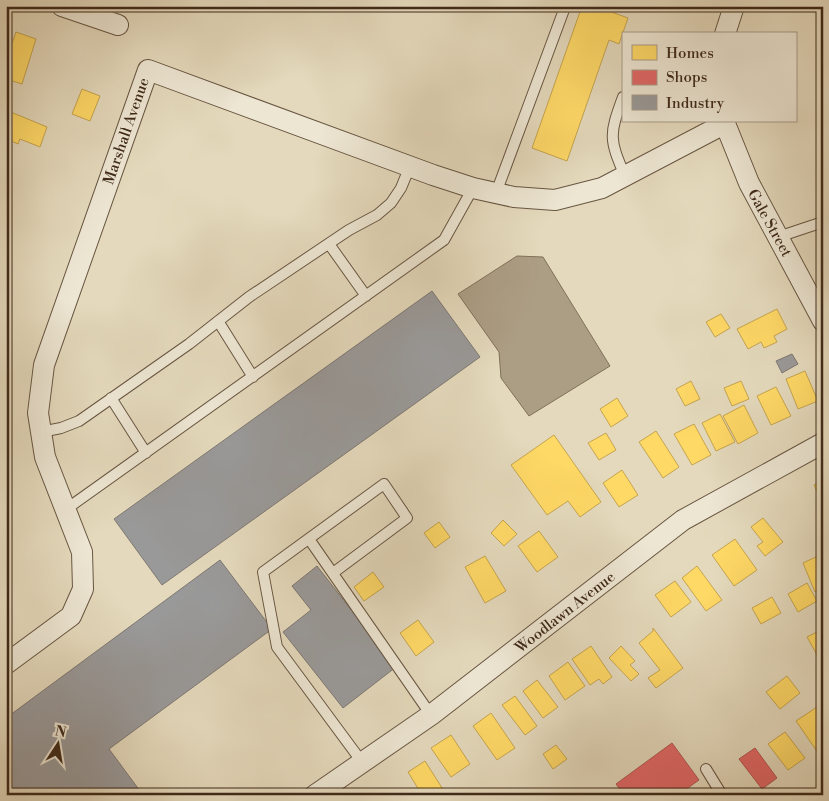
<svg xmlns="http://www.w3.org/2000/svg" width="829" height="801" font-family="'Libre Bodoni',serif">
<rect width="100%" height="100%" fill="#e4d9bc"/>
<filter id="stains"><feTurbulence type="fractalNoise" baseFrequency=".004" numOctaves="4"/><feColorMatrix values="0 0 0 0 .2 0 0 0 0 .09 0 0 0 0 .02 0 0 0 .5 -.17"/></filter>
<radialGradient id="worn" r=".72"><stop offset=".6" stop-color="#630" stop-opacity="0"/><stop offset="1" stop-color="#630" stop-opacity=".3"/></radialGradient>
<path fill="#ac9e85" stroke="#80705a" d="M517 256 543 257 610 366 529 416 501 378 499 352 458 294Z"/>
<path fill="#ffd966" stroke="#c5a44f" d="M582 6H595L628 18 619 44 609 40 567 161 532 148Z
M16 32 36 39 22 84 6 79V42L12 44Z
M82 89 100 96 90 121 72 114Z
M6 110 47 127 40 147 20 139 18 144 11 141 10 145 6 144Z
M777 309 787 329 774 336 777 342 764 348 761 342 748 349 737 329Z
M721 314 730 328 715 337 706 322Z
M805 371 818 401 798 409 786 379Z
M691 381 700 399 685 406 676 389Z
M741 381 749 399 732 406 724 388Z
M776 387 791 416 771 425 757 396Z
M617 398 628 416 611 427 600 409Z
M744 405 758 433 738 444 723 416Z
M720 414 735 442 716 451 702 423Z
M694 424 711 455 692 465 674 434Z
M656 431 679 467 663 478 639 442Z
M606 433 616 450 599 460 588 443Z
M554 435 601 502 580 517 568 501 547 515 511 465Z
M622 470 638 495 619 507 603 483Z
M823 481V504L814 485Z
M763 518 783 542 765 556 757 546 763 542 751 527Z
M503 520 517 534 504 546 491 533Z
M439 522 450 537 435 548 424 533Z
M539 531 558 557 537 572 518 546Z
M735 539 757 570 734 586 712 555Z
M820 555 823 562V588L815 592 803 563Z
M485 556 506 591 485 603 465 567Z
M697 566 722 600 706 611 682 578Z
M373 572 384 587 364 601 354 587Z
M675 581 691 602 671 617 655 595Z
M807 583 817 601 798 612 788 594Z
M772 597 781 613 761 624 752 608Z
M418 620 434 642 416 656 400 633Z
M653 628 683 668 656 688 648 678 660 670 639 643 653 631Z
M823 629V659L820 660 807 637Z
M591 646 612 677 603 684 599 679 590 685 572 659Z
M621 646 635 661 630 665 639 674 631 681 609 658Z
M568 662 585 686 565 700 549 676Z
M787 676 800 693 780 709 766 692Z
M537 680 558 707 543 718 523 691Z
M515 696 537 726 525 735 502 705Z
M823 703V760L796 721Z
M491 713 515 748 497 760 473 726Z
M785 732 805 758 788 770 768 744Z
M451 735 470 764 451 777 431 748Z
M556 745 567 759 553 769 543 754Z
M425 761 444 791 438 795H422L408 772Z"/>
<path fill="#e06666" stroke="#b0544f" d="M672 743 699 780 678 795H624L616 784Z
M755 748 777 778 762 789 739 759Z"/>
<path fill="#999" stroke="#7e7873" d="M432 291 480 357 162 585 114 519Z
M792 354 798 364 782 373 776 361Z
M220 560 272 629 109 749 143 795H6V718Z
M317 566 396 667 343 708 283 632 311 610 292 586Z"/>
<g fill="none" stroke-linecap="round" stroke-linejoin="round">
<defs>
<path id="lane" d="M623 97C609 135 609 139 625 176
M496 193 565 7
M778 237 823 222
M329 244 366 296
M218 321 253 377
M111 398 146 453
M41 432 61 428 79 421 189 344 249 297 349 230 377 215 391 203 401 188 410 166
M65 510 444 240 473 188
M309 539 431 715
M333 573 407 518 384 484 263 572 277 647 362 762
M706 769 722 795"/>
<path id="street" d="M62 6 118 25
M725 34 734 6
M724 121 749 183 823 321
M6 664 71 616 83 589 82 552 45 457 38 413 44 365 148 70 433 175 473 188 514 197 555 200 602 188 724 124
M315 795 431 715 683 520 823 443"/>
</defs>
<use href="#lane" stroke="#685642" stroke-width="12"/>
<use href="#street" stroke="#685642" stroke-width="22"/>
<use href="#lane" stroke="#ede6d3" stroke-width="10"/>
<use href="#street" stroke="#ede6d3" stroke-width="20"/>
</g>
<g text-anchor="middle" stroke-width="5" stroke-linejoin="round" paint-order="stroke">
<g font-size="15" fill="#3f2a19" stroke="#ede6d3">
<text transform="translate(126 131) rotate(-71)" y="5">Marshall Avenue</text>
<text transform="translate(770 223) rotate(61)" y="5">Gale Street</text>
<text transform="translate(565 612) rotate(-38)" y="5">Woodlawn Avenue</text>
</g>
</g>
<rect width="829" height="801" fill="none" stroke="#e4d9bc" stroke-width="25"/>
<rect x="8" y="8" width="814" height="786" fill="none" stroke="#3f2a19" stroke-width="2.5"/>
<rect x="12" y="12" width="804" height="776" fill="none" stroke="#3f2a19"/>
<rect x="622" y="32" width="175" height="90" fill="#ede6d3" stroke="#a79b89"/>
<rect x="632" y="45" width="25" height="15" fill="#ffd966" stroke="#a79b89"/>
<text x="666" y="58" font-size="15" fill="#3f2a19">Homes</text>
<rect x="632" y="70" width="25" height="15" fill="#e06666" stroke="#a79b89"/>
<text x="666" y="82" font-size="15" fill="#3f2a19">Shops</text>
<rect x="632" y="95" width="25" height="15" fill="#999999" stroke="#a79b89"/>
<text x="666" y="108" font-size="15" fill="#3f2a19">Industry</text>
<g transform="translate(58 744) rotate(12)" stroke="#ede6d3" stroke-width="4" paint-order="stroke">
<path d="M0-4L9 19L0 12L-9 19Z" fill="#3f2a19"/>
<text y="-8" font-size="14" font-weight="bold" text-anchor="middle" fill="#3f2a19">N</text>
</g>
<rect width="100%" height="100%" filter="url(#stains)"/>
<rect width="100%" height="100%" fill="url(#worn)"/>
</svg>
